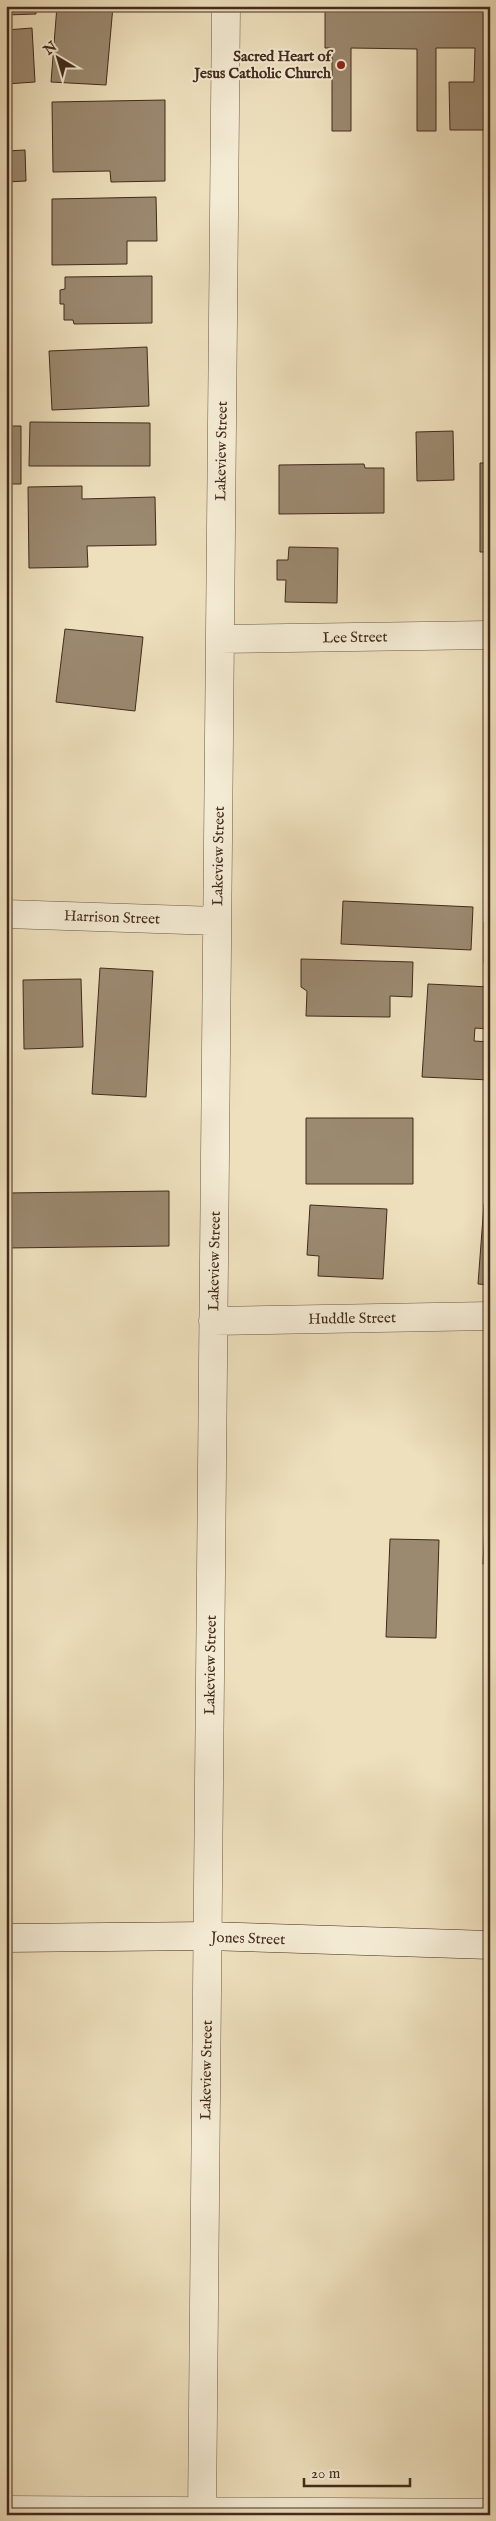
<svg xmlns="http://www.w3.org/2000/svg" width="496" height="2521" font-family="'IM FELL English',serif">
<rect width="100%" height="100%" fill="#eee0bd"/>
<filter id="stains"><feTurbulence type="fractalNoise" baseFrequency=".004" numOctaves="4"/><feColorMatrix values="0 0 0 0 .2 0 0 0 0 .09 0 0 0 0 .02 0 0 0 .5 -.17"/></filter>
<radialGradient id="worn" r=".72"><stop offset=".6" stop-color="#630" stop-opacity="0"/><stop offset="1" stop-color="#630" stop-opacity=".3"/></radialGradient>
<path fill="#9b8970" stroke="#422a1c" d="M6 6H36V14L6 15Z
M57 6H113L106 85 51 82Z
M325 6H490V130H450L449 82H474L475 48H436V131H417V49L351 48V131H332V48H325Z
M32 28 35 82 6 84V30Z
M165 100V181L111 182 110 171 53 172 52 102Z
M25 150 26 181 6 182V151Z
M156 197 157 241H127V264L52 265V199Z
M152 276V323L74 324 73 320H64V304H60V290L65 289V277Z
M147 347 149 406 52 410 49 351Z
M30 422 150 423V466H29Z
M6 426H21V484H6Z
M453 431 454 480 417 481 416 432Z
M480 463H490V552H480Z
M364 464 365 468H384V513L279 514V465Z
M82 486V499L155 497 156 545 87 546 88 567 29 568 28 487Z
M289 547 338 548 337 603 285 602 286 580H277V560H288Z
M65 629 143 637 135 711 56 702Z
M343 901 473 907 471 950 341 944Z
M484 922H490V963H484Z
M301 959 413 962 412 997 390 996V1017L306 1016 307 991 301 987Z
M100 968 153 971 146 1097 92 1094Z
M81 979 83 1047 24 1049 23 980Z
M428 984 490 987 489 1029 475 1028 474 1041 490 1042V1080L422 1077Z
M306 1118H413V1184H306Z
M169 1191V1246L6 1248V1193Z
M484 1204H490V1285L478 1284Z
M310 1205 387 1209 383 1279 318 1276 319 1256 307 1255Z
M485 1522H490V1564H483Z
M390 1539 439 1540 436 1638 386 1637Z"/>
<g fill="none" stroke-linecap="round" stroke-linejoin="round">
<defs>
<path id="street" d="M220 639 490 635
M6 914 217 921
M213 1321 490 1316
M6 2510 490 2513
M202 2515 226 6"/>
<path id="secondary" d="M6 1938 207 1936 490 1945"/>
</defs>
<use href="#street" stroke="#6d5844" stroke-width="29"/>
<use href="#secondary" stroke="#422a1c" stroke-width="29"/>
<use href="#street" stroke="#f4ebd4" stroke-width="28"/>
<use href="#secondary" stroke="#f4ebd4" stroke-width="28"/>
</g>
<circle fill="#8f2418" stroke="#f4ebd4" stroke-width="2" cx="341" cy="65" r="5"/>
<g text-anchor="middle" stroke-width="4" stroke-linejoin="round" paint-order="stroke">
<g font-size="15" font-weight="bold" fill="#422a1c" stroke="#f4ebd4" text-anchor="end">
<text x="331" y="61">Sacred Heart of<tspan x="331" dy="17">Jesus Catholic Church</tspan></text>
</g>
<g font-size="15" fill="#422a1c" stroke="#f4ebd4">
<text transform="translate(221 451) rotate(-89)" y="5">Lakeview Street</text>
<text transform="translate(355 637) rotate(-1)" y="5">Lee Street</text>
<text transform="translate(218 856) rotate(-89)" y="5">Lakeview Street</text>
<text transform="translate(112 917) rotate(2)" y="5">Harrison Street</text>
<text transform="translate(214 1261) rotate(-89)" y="5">Lakeview Street</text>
<text transform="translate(352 1318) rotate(-1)" y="5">Huddle Street</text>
<text transform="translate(210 1665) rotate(-89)" y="5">Lakeview Street</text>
<text transform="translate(248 1938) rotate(2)" y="5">Jones Street</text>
<text transform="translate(206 2070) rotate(-89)" y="5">Lakeview Street</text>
</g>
</g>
<rect width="496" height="2521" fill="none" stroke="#eee0bd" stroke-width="25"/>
<rect x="8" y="8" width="481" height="2506" fill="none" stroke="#422a1c" stroke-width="2.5"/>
<rect x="12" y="12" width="471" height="2496" fill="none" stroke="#422a1c"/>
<g transform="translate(58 58) rotate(322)" stroke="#f4ebd4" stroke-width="4" paint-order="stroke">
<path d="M0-4L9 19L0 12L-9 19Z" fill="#422a1c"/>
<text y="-8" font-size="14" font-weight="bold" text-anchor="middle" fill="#422a1c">N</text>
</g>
<path d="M304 2478v8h106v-8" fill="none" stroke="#422a1c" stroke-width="2.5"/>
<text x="311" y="2478" font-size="15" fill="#422a1c" stroke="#f4ebd4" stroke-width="4" paint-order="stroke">20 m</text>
<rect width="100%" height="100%" filter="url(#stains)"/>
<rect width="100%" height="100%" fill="url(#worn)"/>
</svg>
